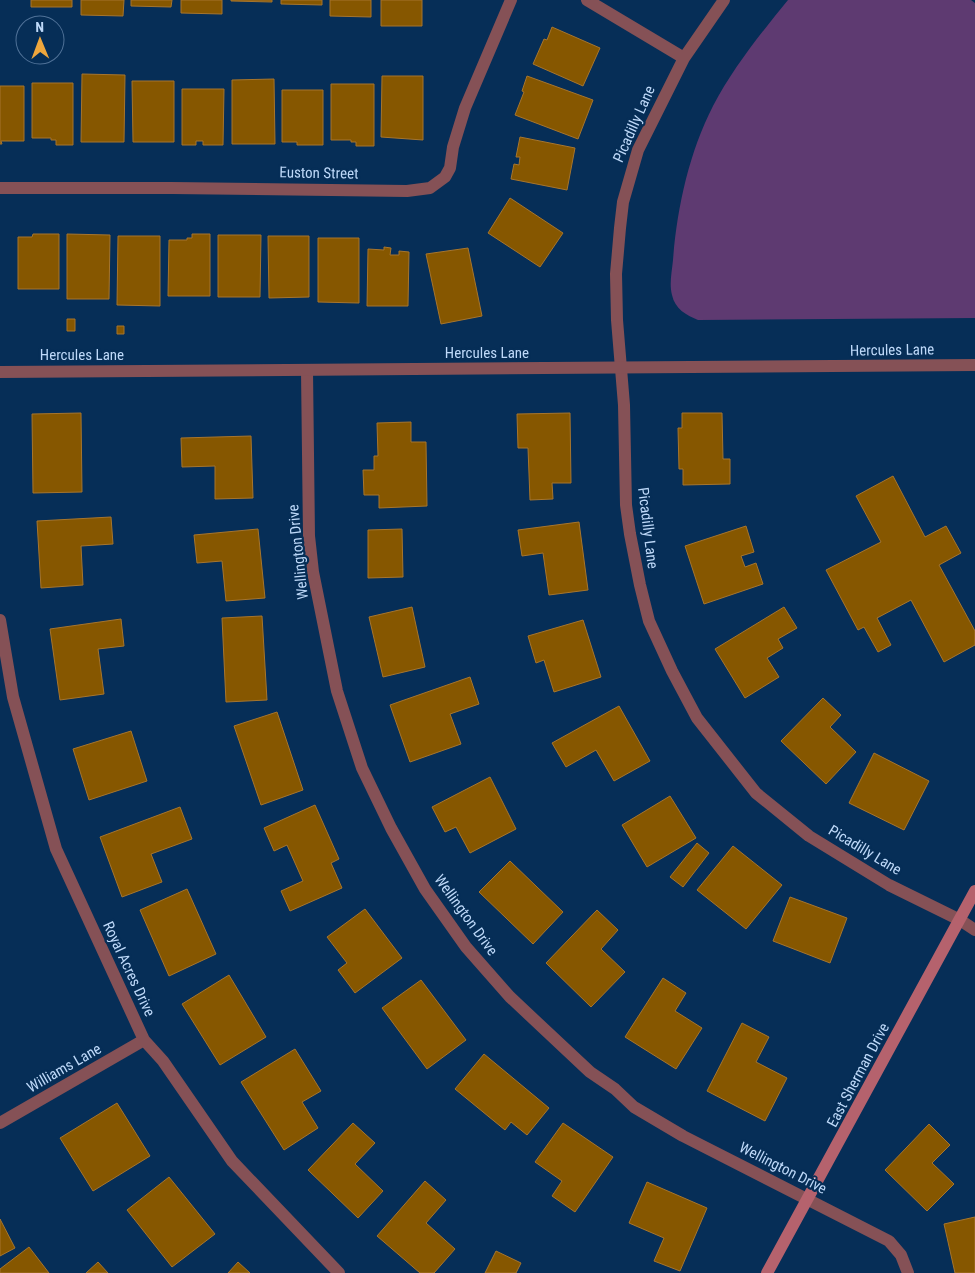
<svg xmlns="http://www.w3.org/2000/svg" width="975" height="1273" font-family="'Roboto Condensed',sans-serif">
<rect width="100%" height="100%" fill="#062e57"/>
<path fill="#5e3a71" d="M788 0H971L975 3V318L698 320C686 315 675 309 672 295 669 284 672 271 673 260 677 208 689 153 713 106 733 68 761 33 788 0Z"/>
<path fill="#865700" stroke="#a6752d" d="M31 0H72V7H31Z
M81 0H124L123 16 81 15Z
M131 0H172L171 7 131 6Z
M181 0H222V14L181 13Z
M231 0H272V2L231 1Z
M281 0H322V5L281 4Z
M330 0H371V17L330 16Z
M381 0H422V26H381Z
M552 27 600 48 583 86 533 64 544 39 547 40Z
M82 74 125 75 124 142H81Z
M382 76H423V140L381 137Z
M527 76 593 100 578 139 515 115 524 92 522 91Z
M274 79 275 144H232V80Z
M132 81H174V142H133Z
M32 83H73V145H56V140H51V138H32Z
M331 84H374V146H356V142H351V140H331Z
M0 86H24V141H1L2 144H0Z
M182 89H224L223 145H203V141H196V145H182Z
M282 90H323V145H297V142H282Z
M520 137 575 148 567 190 511 179 514 164 519 165 520 157H516Z
M510 198 563 233 540 267 488 233Z
M33 234H59V289H18V237H32Z
M67 234 110 235 109 299H67Z
M192 234H210V296H168L169 240H187V238H192Z
M218 235H261L260 297H218Z
M118 236H160V306L117 305Z
M268 236H309V297L269 298Z
M318 238H359V303L318 302Z
M384 247 391 248 390 255H399V251L409 252 408 306H367L368 249 384 250Z
M468 248 482 316 441 324 426 254Z
M67 319H75V331H67Z
M117 326H124V334H117Z
M81 413 82 492 33 493 32 414Z
M570 413 571 483H552L553 499 530 500 528 448H518L517 414Z
M682 413H722L723 459H730V484L683 485V469H679L678 428H682Z
M411 422V442H426L427 506 379 508V495H364L363 470H374V456H378L377 423Z
M251 436 253 498 215 499V466L182 467 181 438Z
M893 476 925 537 946 526 961 553 939 565 975 631V645L944 662 911 600 877 618 891 645 878 652 864 627 858 630 826 570 881 542 856 496Z
M111 517 113 544 81 546 83 585 41 588 37 521Z
M579 522 588 590 549 595 543 553 522 556 518 530Z
M746 526 754 552 741 556 745 567 756 563 763 584 704 604 685 546Z
M258 529 265 598 226 601 222 561 197 563 194 535Z
M402 529 403 577 368 578V530Z
M412 607 425 667 383 677 369 617Z
M784 607 797 628 778 639 783 648 767 658 779 677 745 698 715 649Z
M262 616 267 700 226 702 222 618Z
M121 619 124 646 98 649 104 694 60 700 50 629Z
M583 620 601 677 554 692 544 660 536 663 528 636Z
M470 677 479 704 450 714 461 744 410 762 390 705Z
M823 698 841 715 830 727 856 752 826 784 781 741Z
M619 706 650 761 614 781 596 750 566 767 552 743Z
M277 712 303 790 261 805 234 726Z
M131 731 147 781 89 800 73 749Z
M874 753 929 781 904 830 849 803Z
M490 777 516 829 470 853 456 827 445 832 432 807Z
M670 796 696 838 647 867 622 825Z
M315 805 339 859 331 863 342 888 290 911 281 891 303 881 287 845 274 851 264 828Z
M180 807 192 839 151 854 162 882 122 897 100 837Z
M697 843 709 853 683 887 670 877Z
M733 846 782 885 746 929 697 890Z
M510 861 563 912 533 944 479 892Z
M187 889 216 954 169 976 140 910Z
M790 897 847 918 830 963 773 941Z
M365 909 402 958 355 993 338 970 347 963 327 937Z
M597 910 618 930 601 949 625 972 591 1007 546 963Z
M229 975 266 1037 220 1065 182 1004Z
M663 978 686 993 675 1011 702 1028 676 1069 625 1037Z
M421 980 466 1040 427 1069 382 1008Z
M742 1023 769 1037 756 1062 787 1078 765 1121 707 1091Z
M295 1049 321 1091 302 1102 318 1128 284 1150 241 1082Z
M484 1054 549 1108 527 1135 511 1122 505 1130 455 1089Z
M117 1103 150 1156 93 1191 60 1138Z
M353 1123 375 1143 355 1164 383 1191 358 1218 308 1170Z
M563 1123 613 1157 575 1212 552 1196 562 1181 535 1162Z
M929 1124 950 1145 932 1163 954 1184 927 1211 885 1170Z
M169 1177 215 1234 172 1267 127 1210Z
M425 1181 446 1200 426 1223 455 1249 434 1273H420L377 1236Z
M647 1182 707 1208 680 1271 654 1261 664 1238 629 1223Z
M975 1217V1273H955L944 1224Z
M0 1219 15 1248 0 1256Z
M29 1247 49 1273H0V1269Z
M496 1251 521 1263 516 1273H485Z
M98 1262 108 1273H86Z
M238 1262 250 1273H228Z"/>
<g fill="none" stroke-linecap="round" stroke-linejoin="round">
<path stroke="#855156" stroke-width="12" d="M587 0 684 58
M724 0 684 58 638 150 623 202 620 228 616 274 617 320 624 405 626 505 630 534 640 585 649 621 672 671 697 718 756 793 809 836 889 885 960 920 975 930
M0 188H172L407 191 430 188 445 177 450 168 453 147 465 108 511 0
M307 371 309 536 313 572 337 691 362 768 391 828 425 889 466 947 510 997 590 1072 615 1089 634 1107 683 1136 889 1241 901 1255 908 1273
M0 620 13 697 56 849 144 1040 163 1061 232 1161 339 1273
M0 1123 144 1040"/>
<path stroke="#855156" stroke-width="12" d="M0 372 975 365"/>
<path stroke="#b5626d" stroke-width="12" d="M767 1273 975 891"/>
</g>
<g text-anchor="middle" stroke-width="4.5" stroke-linejoin="round" paint-order="stroke">
<g font-size="15" fill="#bed9f9" stroke="#062e57">
<text transform="translate(634 124) rotate(-66)" y="5">Picadilly Lane</text>
<text transform="translate(319 173) rotate(1)" y="5">Euston Street</text>
<text transform="translate(892 350) rotate(-1)" y="5">Hercules Lane</text>
<text x="487" y="358">Hercules Lane</text>
<text x="82" y="360">Hercules Lane</text>
<text transform="translate(648 528) rotate(83)" y="5">Picadilly Lane</text>
<text transform="translate(298 552) rotate(-96)" y="5">Wellington Drive</text>
<text transform="translate(865 850) rotate(31)" y="5">Picadilly Lane</text>
<text transform="translate(466 915) rotate(54)" y="5">Wellington Drive</text>
<text transform="translate(129 969) rotate(65)" y="5">Royal Acres Drive</text>
<text transform="translate(64 1068) rotate(-30)" y="5">Williams Lane</text>
<text transform="translate(858 1075) rotate(-62)" y="5">East Sherman Drive</text>
<text transform="translate(783 1168) rotate(27)" y="5">Wellington Drive</text>
</g>
</g>
<g transform="translate(40 40) rotate(359)"><circle r="24" fill="#062e57" stroke="#507298"/>
<path d="M0-4L9 19L0 12L-9 19Z" fill="#efa73d"/>
<text y="-8" font-size="14" font-weight="bold" text-anchor="middle" fill="#bed9f9">N</text>
</g>
</svg>
